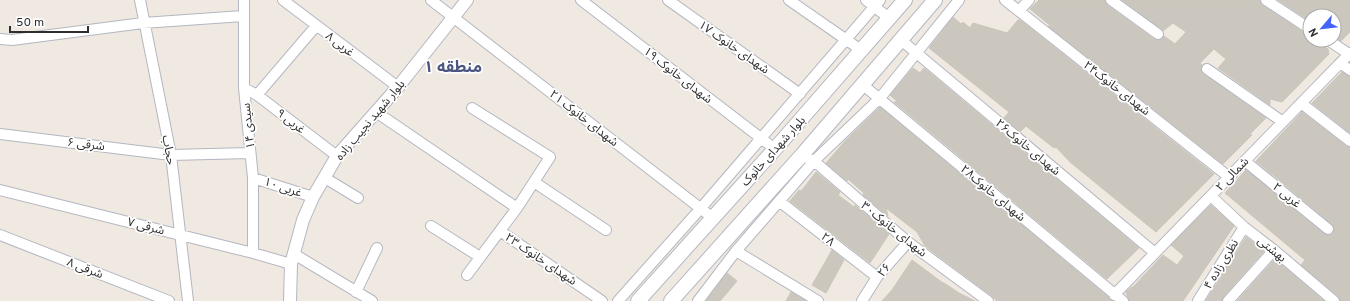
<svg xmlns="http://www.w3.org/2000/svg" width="1350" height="301" font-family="Overpass,'Noto Sans Arabic',sans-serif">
<rect width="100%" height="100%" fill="#efe9e1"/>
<path fill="#cbc7bf" stroke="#cbc5ba" d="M1039 0H1105L1107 5 1154 39 1160 40 1164 36 1175 44 1186 32 1173 23 1163 31 1122 0H1260L1262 5 1306 34 1310 35V40H1314L1328 49 1329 54 1282 102 1270 99V105L1218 68 1226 59 1214 49 1200 63 1202 65 1201 69 1203 74 1266 118 1250 134 1252 135 1223 164 1048 26 1052 27 1030 9Z
M1278 0H1350V32L1341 41 1334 36V16H1310V21Z
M953 17 961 24 963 22 970 28 973 23 1007 33 1018 20H1020L1214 174 1156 232 1070 162 1056 147 1054 148 1026 126 1020 132 1004 118 1009 112 929 48Z
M913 68 920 73 924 68 1139 248 1107 279 894 102H898L890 95Z
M1342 72 1350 77V133L1312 103Z
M880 107 1108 297 1112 301H997L992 296 925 246 917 232 886 208 888 216 863 195 864 193 857 187 848 179 847 181 826 163 845 141Z
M1302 112 1346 146 1350 147V301H1340L1338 296 1301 265 1305 260 1225 193 1246 170 1324 234 1327 235 1333 233 1334 230 1332 224 1256 161Z
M816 172 840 192 838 195 854 207 855 205 889 234 870 263 790 201 799 190 801 191 806 185Z
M1211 205 1234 226 1183 301H1129L1126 292 1132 287 1134 286 1163 255 1177 265 1184 256 1171 245Z
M1246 237 1264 251 1223 297 1222 301H1206Z
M832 250 844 260 826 293 812 285Z
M1275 259 1324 301H1237Z
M912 260 943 283H944L959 293 975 301H882L892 290Z
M727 273 737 281 720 301H706Z
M791 292 806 301H786Z"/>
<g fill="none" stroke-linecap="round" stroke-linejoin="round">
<defs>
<path id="minor" d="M140 0 171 155 188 301
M244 0V88L253 178V253
M283 0 398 87
M431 0 713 218
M581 0 775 149
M668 0 800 94
M789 0 861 50
M866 0 889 18
M1005 0 1229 177
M1111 0 1158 34
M1266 0 1310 29
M1019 11 1029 0
M0 39 12 40 143 23 243 16
M901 40 1155 253
M1328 40 1349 54
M1340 63 1350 70
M1207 69 1283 122
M863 85 1123 301
M244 88 257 95 337 156
M257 95 316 26
M1301 103 1350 141
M376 112 517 208
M0 134 171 155 250 153
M807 158 814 161 908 242 988 301
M1245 161 1328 229
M253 178 313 197
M325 178 358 198
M534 182 606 230
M0 190 253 253 291 264
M1211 196 1244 227 1274 250 1334 301
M779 201 877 277
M431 226 480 257
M500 231 602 301
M0 235 169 301
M736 251 818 301
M294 254 372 301
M467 275 517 208 550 157 472 108
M356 292 377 248
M1114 295 1350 53
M618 301 701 208 880 0
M698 301 736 251 814 161 880 98 959 0
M862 301 877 277 908 242
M1198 301 1244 227
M1228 301 1274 250"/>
<path id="tertiary" d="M290 301 291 264 303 220 313 197 337 156 398 87 467 0"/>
<path id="secondary" d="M638 301 775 149 905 0
M671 301 802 155 935 0"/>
</defs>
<use href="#minor" stroke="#b4b7c1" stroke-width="12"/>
<use href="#tertiary" stroke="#b4b7c1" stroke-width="14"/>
<use href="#secondary" stroke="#b4b7c1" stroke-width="16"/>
<use href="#minor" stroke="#fff" stroke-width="10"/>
<use href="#tertiary" stroke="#fff" stroke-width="12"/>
<use href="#secondary" stroke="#fff" stroke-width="14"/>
</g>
<g text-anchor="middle" stroke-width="3.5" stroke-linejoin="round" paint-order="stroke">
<g font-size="12" fill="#2e2e2e" stroke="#fff">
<text transform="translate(340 44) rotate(37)" y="4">غربی ۸</text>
<text transform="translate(734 47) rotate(35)" y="4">شهدای خانوک ۱۷</text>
<text transform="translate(678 75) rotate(38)" y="4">شهدای خانوک ۱۹</text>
<text transform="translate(1117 88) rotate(38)" y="4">شهدای خانوک۲۴</text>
<text transform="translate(584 118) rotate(38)" y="4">شهدای خانوک ۲۱</text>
<text transform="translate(370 120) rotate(-50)" y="4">بلوار شهید نجیب زاده</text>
<text transform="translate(291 121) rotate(38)" y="4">غربی ۹</text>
<text transform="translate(248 126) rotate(-96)" y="4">سیدی ۱۴</text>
<text transform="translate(86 144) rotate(7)" y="4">شرقی ۶</text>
<text transform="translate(1028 147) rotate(40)" y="4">شهدای خانوک۲۶</text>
<text transform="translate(169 150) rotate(80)" y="4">حجاب</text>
<text transform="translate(773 151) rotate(-48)" y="4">بلوار شهدای خانوک</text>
<text transform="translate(1232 174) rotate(-46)" y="4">شمالی ۲</text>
<text transform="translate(283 187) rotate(18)" y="4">غربی ۱۰</text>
<text transform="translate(993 193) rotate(40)" y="4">شهدای خانوک۲۸</text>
<text transform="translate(1287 195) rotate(39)" y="4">۲ غربی</text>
<text transform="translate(146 226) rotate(14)" y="4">شرقی ۷</text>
<text transform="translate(894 229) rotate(39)" y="4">شهدای خانوک۳۰</text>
<text transform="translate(828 239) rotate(38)" y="4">۲۸</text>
<text transform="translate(1272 249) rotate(39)" y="4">بهشتی</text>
<text transform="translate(541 259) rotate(34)" y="4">شهدای خانوک ۲۳</text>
<text transform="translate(1221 264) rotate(-59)" y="4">نظری زاده ۴</text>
<text transform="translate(85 268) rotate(21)" y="4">شرقی ۸</text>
<text transform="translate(884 270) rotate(-50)" y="4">۲۶</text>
</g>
<g font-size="16" font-weight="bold" fill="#4d5680" stroke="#fff">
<text x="453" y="72">منطقه ۱</text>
</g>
</g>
<g transform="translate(1322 28) rotate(242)"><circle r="19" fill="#ffffff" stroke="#ababab"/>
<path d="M0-3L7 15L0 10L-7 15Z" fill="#4264fb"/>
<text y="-6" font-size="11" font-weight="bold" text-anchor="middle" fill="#2e2e2e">N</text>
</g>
<path d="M10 26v6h78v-6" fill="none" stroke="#2e2e2e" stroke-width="2"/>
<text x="16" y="26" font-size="12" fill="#2e2e2e" stroke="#ffffff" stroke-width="3" paint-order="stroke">50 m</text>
</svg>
